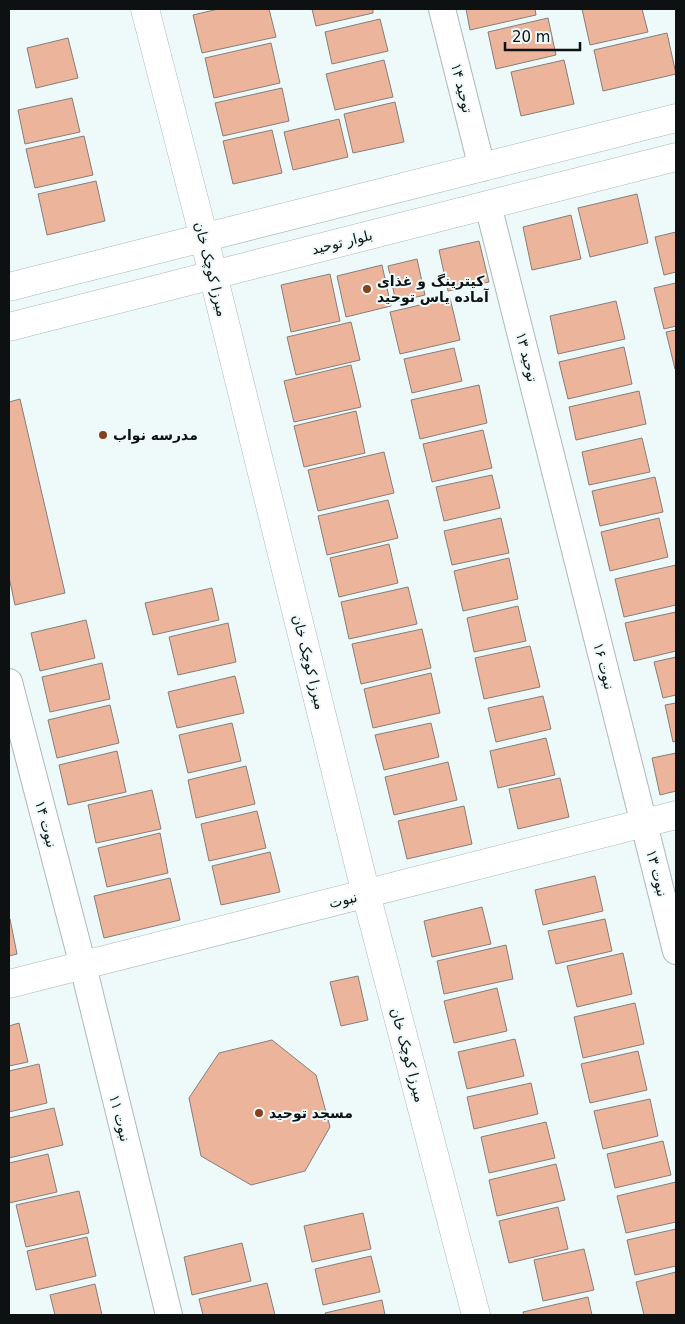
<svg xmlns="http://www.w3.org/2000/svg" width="685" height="1324" font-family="'DejaVu Sans','Noto Sans Arabic',sans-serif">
<rect width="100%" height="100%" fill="#eef9f9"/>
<path fill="#ecb49b" stroke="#867e7a" d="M218 9H269L276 37 202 53 193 15Z
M312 9H373V13L316 26Z
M466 9H535L536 15 470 30Z
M582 9H642L648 32 590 45Z
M548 18 556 55 496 69 488 32Z
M380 19 388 51 332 64 325 32Z
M667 33 676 74 603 91 594 50Z
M68 38 78 78 36 88 27 48Z
M271 43 280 83 214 98 205 58Z
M384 60 393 97 335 110 326 74Z
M564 60 574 104 521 116 511 72Z
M282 88 289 121 223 136 215 103Z
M72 98 80 132 25 144 18 110Z
M395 102 404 142 353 153 344 114Z
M339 119 348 157 293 170 284 132Z
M272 130 282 173 233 184 223 141Z
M84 136 93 175 35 188 26 149Z
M96 181 105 221 47 235 38 194Z
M637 194 648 243 590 257 578 208Z
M571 215 581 259 532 270 523 227Z
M676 232V272L664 275 655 237Z
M479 241 489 282 448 291 439 250Z
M417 259 425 295 396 302 388 266Z
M382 265 391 306 346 317 337 276Z
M330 274 340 321 291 332 281 285Z
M676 283V326L664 329 654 288Z
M450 298 460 340 400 354 390 312Z
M616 301 625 339 558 354 550 316Z
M351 322 360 360 296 375 287 337Z
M676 330V369H675L666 332Z
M624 347 632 384 568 399 559 362Z
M454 348 462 381 412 393 404 359Z
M351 365 361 407 294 422 284 381Z
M479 385 487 423 420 439 411 400Z
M639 391 646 424 576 440 569 407Z
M20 399 65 593 15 605 9 577V402Z
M356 411 365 453 304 467 294 426Z
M483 430 492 468 432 482 423 444Z
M642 438 650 472 589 485 582 452Z
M384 452 394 493 318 511 308 470Z
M492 475 500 508 444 521 436 487Z
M655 477 663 512 600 526 592 491Z
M388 500 398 538 327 555 318 516Z
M501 518 509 553 452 565 444 531Z
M659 518 668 557 610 571 601 532Z
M389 544 398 583 339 597 330 558Z
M509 558 518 599 463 611 454 571Z
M676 565V605L624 617 615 579Z
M408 587 417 624 349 639 341 602Z
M212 588 219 620 153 635 145 603Z
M518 606 526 641 474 652 467 618Z
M676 612V651L634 661 625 623Z
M86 620 95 658 40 671 31 633Z
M228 623 236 662 178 675 169 637Z
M422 629 431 668 361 684 352 644Z
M530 646 540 687 484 699 475 658Z
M676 657V695L663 698 654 662Z
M102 663 110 699 50 712 42 677Z
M431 673 440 713 373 728 364 689Z
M235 676 244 713 177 728 168 692Z
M543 696 551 729 496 742 488 708Z
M676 703V741L673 742 665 705Z
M110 705 119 743 57 758 48 720Z
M232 723 241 761 188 773 179 735Z
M431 723 439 757 384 770 375 735Z
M546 738 555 775 498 788 490 751Z
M117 751 126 792 68 805 59 765Z
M676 753V791L660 795 652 758Z
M448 762 457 800 394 815 385 777Z
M246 766 255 804 196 818 188 780Z
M560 778 569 817 518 829 509 789Z
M152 790 161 829 96 843 88 805Z
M464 806 472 844 407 859 398 821Z
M257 811 266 848 209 861 201 824Z
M160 833 168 873 107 887 98 848Z
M270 852 280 892 221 905 212 866Z
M595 876 603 911 543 925 535 890Z
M170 878 180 920 104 938 94 896Z
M482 907 491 944 432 957 424 921Z
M10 919 17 954 9 956V920Z
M605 919 612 951 556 964 548 931Z
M506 945 513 979 444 994 437 961Z
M623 953 632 994 577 1007 567 966Z
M358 976 368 1020 341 1026 330 982Z
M497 988 507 1031 454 1043 444 1001Z
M635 1003 644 1044 583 1058 574 1017Z
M19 1023 28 1062 9 1066V1026Z
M515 1039 524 1076 467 1089 458 1052Z
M272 1040 316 1075 330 1127 305 1171 251 1185 201 1156 189 1098 219 1053Z
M638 1051 647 1090 590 1103 581 1064Z
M39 1064 47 1103 9 1112V1071Z
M531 1083 538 1114 474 1129 467 1097Z
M650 1099 658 1136 603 1149 594 1111Z
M54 1108 63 1145 9 1158V1118Z
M546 1122 555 1158 489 1173 481 1137Z
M663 1141 671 1175 615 1188 607 1154Z
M48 1154 57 1192 9 1203V1163Z
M556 1164 565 1200 497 1216 489 1180Z
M676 1182V1222L626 1233 617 1196Z
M79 1191 89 1233 26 1247 16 1205Z
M558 1207 568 1249 509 1263 499 1221Z
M363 1213 371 1249 312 1262 304 1226Z
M676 1229V1266L635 1275 627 1240Z
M87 1237 96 1276 36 1290 27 1251Z
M242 1243 251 1281 192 1295 184 1257Z
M584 1249 594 1290 543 1301 534 1260Z
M371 1256 380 1292 323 1305 315 1269Z
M676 1272V1314L669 1315H644L636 1282Z
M267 1283 275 1315H203L199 1299Z
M95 1284 102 1315H55L50 1295Z
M588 1297 592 1315H524L523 1312Z
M382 1300 385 1315H326L325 1313Z"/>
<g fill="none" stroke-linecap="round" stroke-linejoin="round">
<defs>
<path id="minor" d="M442 9 482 168
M488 205 676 951
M9 682 83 966 169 1315"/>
<path id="tertiary" d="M145 9 204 238 366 894 476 1315
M9 287 676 118
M9 327 676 157
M9 984 676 815"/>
</defs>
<use href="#minor" stroke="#aeb8b8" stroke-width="28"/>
<use href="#tertiary" stroke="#aeb8b8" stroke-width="29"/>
<use href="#minor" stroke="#fff" stroke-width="26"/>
<use href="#tertiary" stroke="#fff" stroke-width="28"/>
</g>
<g fill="#87411c" stroke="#eef9f9" stroke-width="2">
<circle cx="367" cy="289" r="5"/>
<circle cx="103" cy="435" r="5"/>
<circle cx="259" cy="1113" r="5"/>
</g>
<g text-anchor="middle" stroke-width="4" stroke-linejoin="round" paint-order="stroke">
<g font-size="14" fill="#0d1111" stroke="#eef9f9">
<text transform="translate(462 88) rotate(76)" y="5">توحید ۱۴</text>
<text transform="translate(342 242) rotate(-14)" y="5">بلوار توحید</text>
<text transform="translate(211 269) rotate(76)" y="5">میرزا کوچک خان</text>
<text transform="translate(527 357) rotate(76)" y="5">توحید ۱۳</text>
<text transform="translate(309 662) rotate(76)" y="5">میرزا کوچک خان</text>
<text transform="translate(604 666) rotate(76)" y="5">نبوت ۱۶</text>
<text transform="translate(46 824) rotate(75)" y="5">نبوت ۱۴</text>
<text transform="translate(657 873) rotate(76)" y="5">نبوت ۱۳</text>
<text transform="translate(343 900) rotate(-14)" y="5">نبوت</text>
<text transform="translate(408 1055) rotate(75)" y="5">میرزا کوچک خان</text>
<text transform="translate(120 1118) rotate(76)" y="5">نبوت ۱۱</text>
</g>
<g font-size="14" font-weight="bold" fill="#0d1111" stroke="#eef9f9" text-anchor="start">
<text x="377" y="286">کیترینگ و غذای<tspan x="377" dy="16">آماده یاس توحید</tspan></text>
<text x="113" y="440">مدرسه نواب</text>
<text x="269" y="1118">مسجد توحید</text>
</g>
</g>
<rect width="685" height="1324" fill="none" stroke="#0d1111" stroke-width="20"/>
<path d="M505 42v8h75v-8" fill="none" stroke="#0d1111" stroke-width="2.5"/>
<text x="512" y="42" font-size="15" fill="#0d1111" stroke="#eef9f9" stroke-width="4" paint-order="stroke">20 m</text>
</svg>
